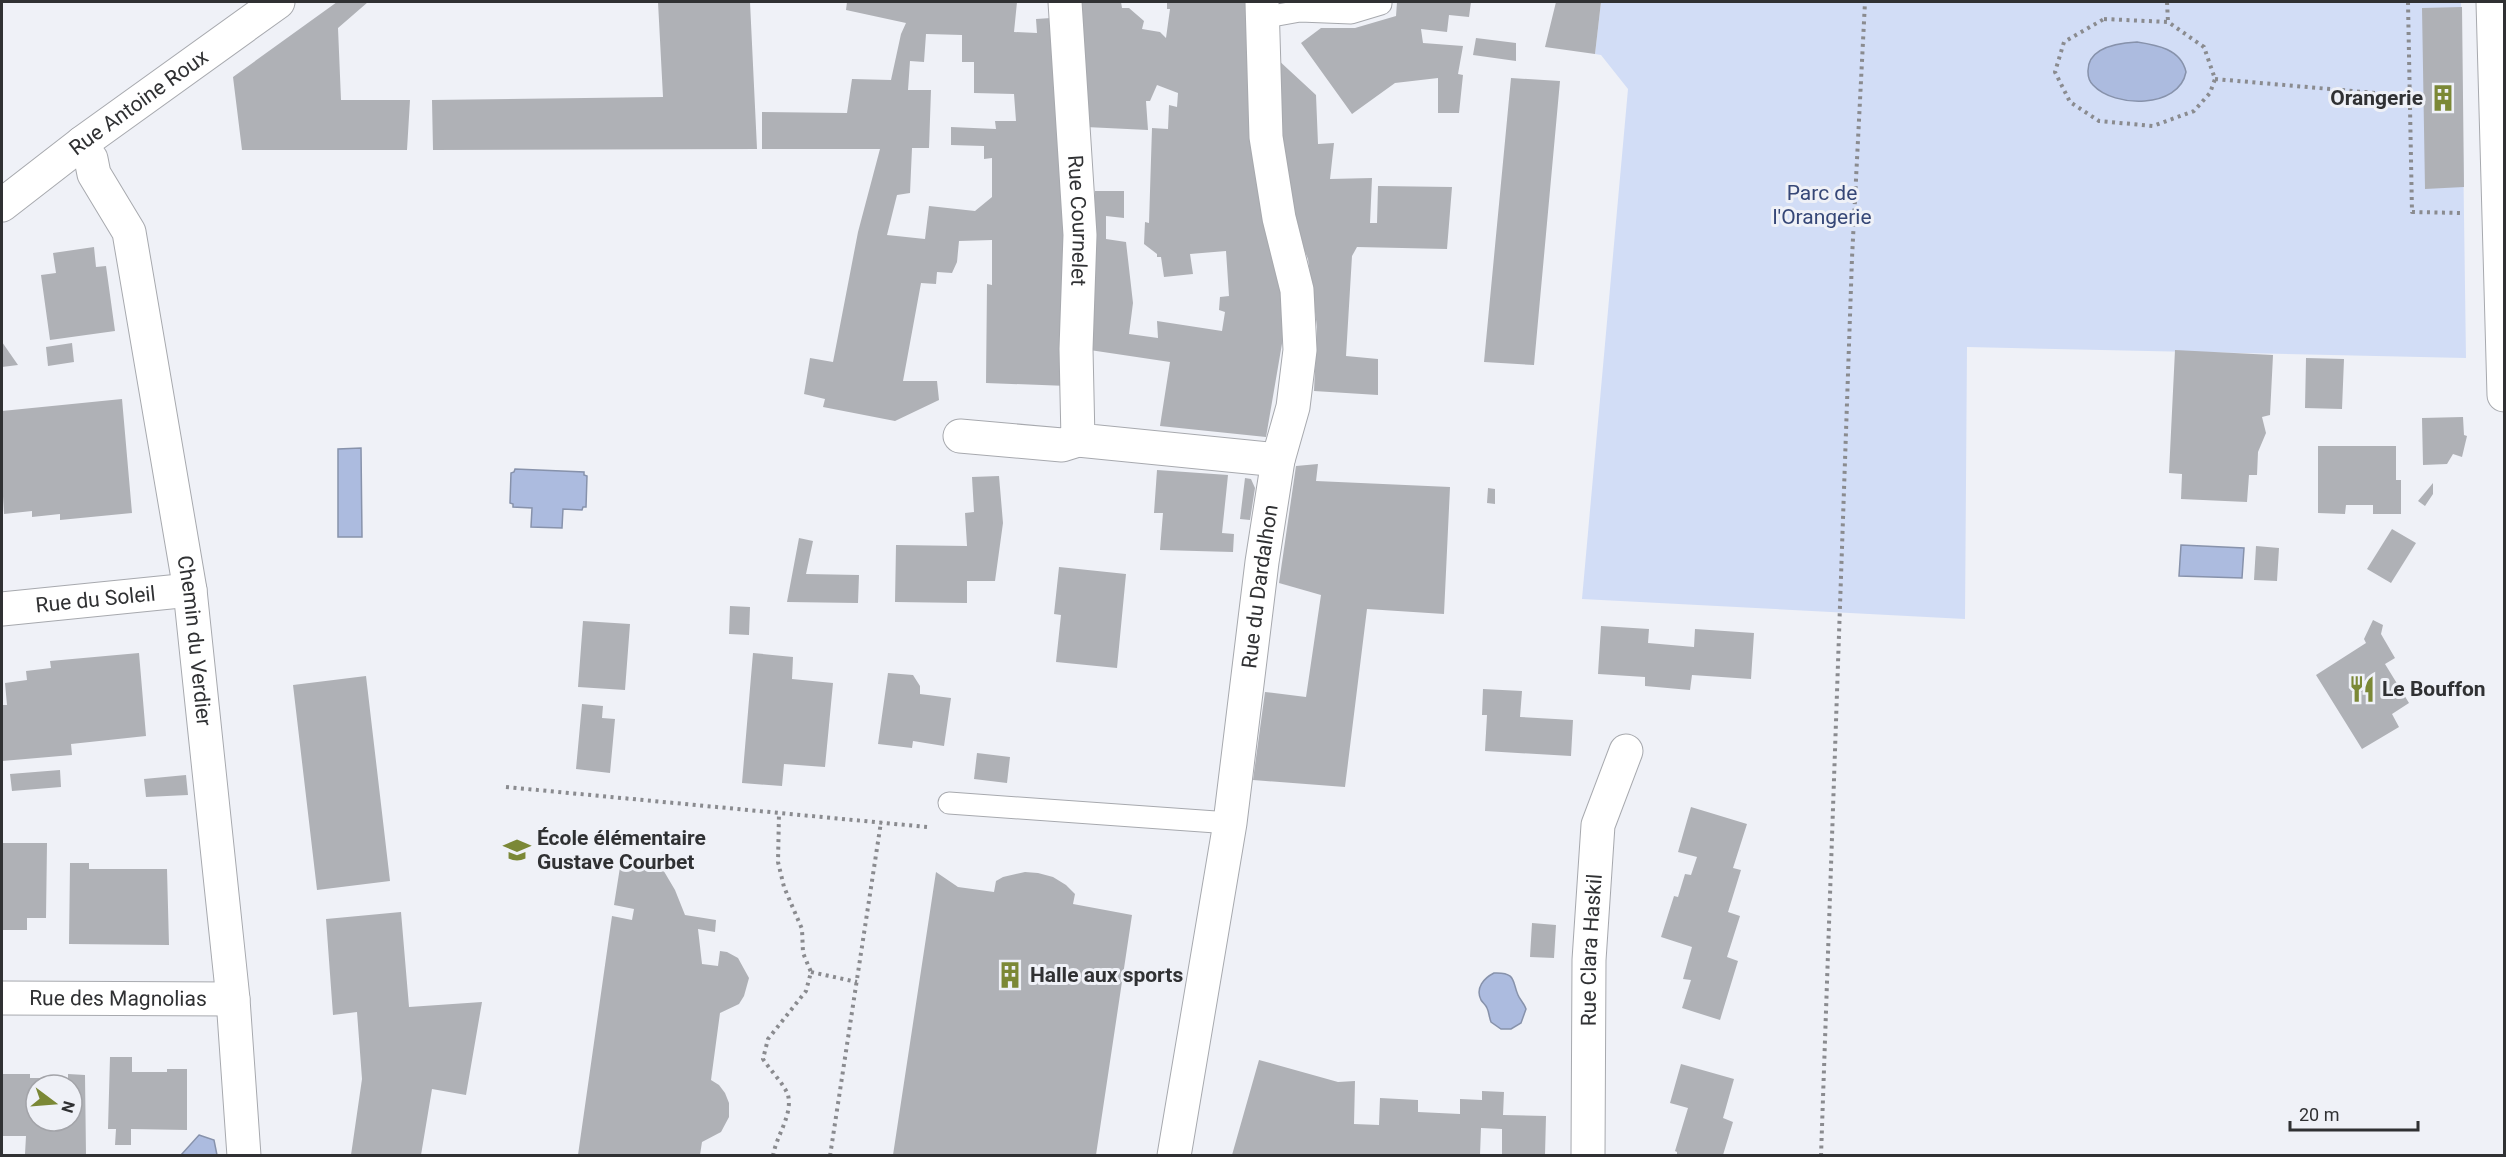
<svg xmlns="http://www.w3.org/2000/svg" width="2506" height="1157" font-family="Roboto,sans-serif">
<rect width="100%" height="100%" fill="#eff1f7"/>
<path fill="#d2ddf6" d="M1601 2H2461L2466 358 1967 347 1965 619 1582 599 1628 89 1601 55 1595 54Z"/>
<path fill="#acbbdf" stroke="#8792ab" stroke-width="1.5" d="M2137 42C2157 45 2181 49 2186 72 2179 109 2114 108 2093 85 2089 81 2088 76 2088 72 2087 47 2118 43 2137 42Z
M361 448 362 537H338V449Z
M515 469 584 472V475L587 476 586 507H583L582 510 563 509 562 528 531 527 532 508 513 507V504L510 503 511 473 514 472Z
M2181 545 2244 548 2242 578 2179 576Z
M1494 973C1517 972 1512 982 1518 995 1520 1000 1524 1003 1526 1009L1521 1023 1511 1029H1501L1491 1022C1489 1017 1489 1012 1487 1008 1486 1005 1483 1003 1481 1000 1475 988 1484 978 1494 973Z
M199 1135 214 1140 217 1155H181Z"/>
<path fill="#afb1b6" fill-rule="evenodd" d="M337 2H368L338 28 341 100H410L407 150H242L233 77Z
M658 2H750L757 149 433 150 432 100 663 97Z
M847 2H1017L1014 32 1037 33 1036 19 1051 18 1058 148 1066 174 1068 386 986 383 987 284 992 285V240L959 241 957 262 952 273 937 272 936 284 921 283 903 381H937L939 400 895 421 823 407 825 399 804 394 810 358 833 362 858 232 880 149H762V112L847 113 852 79 891 80 901 34 906 23 846 10ZM926 34 962 35V62H974V93L1014 94 1016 121H995L996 129 951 127V145L984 146V159L992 158V197L975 211 929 206 925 239 887 235 897 195 910 193 912 148H929L931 90H908L910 61 924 62Z
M1080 2H1121L1122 8H1129L1144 21 1142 29 1160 32 1166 38 1170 9H1167V2H1252L1284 332 1266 437 1160 426 1170 362 1083 349 1095 191H1124V218L1106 216V239L1126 242 1133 303 1129 334 1158 338 1157 321 1222 331 1225 312 1219 310 1220 297 1229 296 1226 251 1190 254 1193 274 1164 277 1161 257H1157V254L1144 244 1145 222 1149 223 1152 128 1168 129 1169 105 1177 107 1178 93 1157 85 1150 101H1146L1148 130 1086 127Z
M1397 2H1471L1469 17 1449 15 1447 32 1421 29 1423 43 1463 46 1458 74 1463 75 1459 113H1438V78L1395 83 1352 114 1301 43 1321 28H1355L1396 16Z
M1556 2H1601L1595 54 1545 47Z
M2462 7 2464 187 2425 189 2422 8Z
M1476 38 1516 43V61L1473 55Z
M1276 58 1316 95 1318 144 1334 143 1330 179 1372 178 1370 223H1377L1378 186 1452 187 1447 249 1357 247 1352 256 1346 356 1378 359V395L1314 391 1317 327 1308 259 1300 240 1283 174Z
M1511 78 1560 81 1534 365 1484 362Z
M94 247 96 267 106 266 115 331 50 340 41 275 56 273 53 253Z
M2 342 18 365 2 367Z
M72 343 74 362 48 366 46 347Z
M2175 350 2273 355 2270 415 2262 417 2266 433 2258 452 2257 475H2249L2247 502 2181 499 2182 474 2169 473Z
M2306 358 2344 359 2342 409 2305 408Z
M122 399 132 513 60 520V514L32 517V511L4 514 2 479V411Z
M2463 417 2464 435 2467 436 2462 457 2453 454 2447 464 2423 465 2422 418Z
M2318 446H2396V480H2401V514H2373V505H2346L2345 514 2318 513Z
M1318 464 1316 481 1450 487 1444 614 1367 609 1345 787 1253 780 1265 692 1306 697 1321 595 1279 583 1296 466Z
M1157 470 1228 475 1222 533 1234 534 1233 552 1160 550 1163 513H1154Z
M999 476 1003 523 995 581H967V603L895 602 896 545 967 546 965 513 974 512 972 477Z
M1245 478 1251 479 1255 488 1250 520 1240 519Z
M2433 483V494L2425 506 2418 501Z
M1488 488 1495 489V504L1487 503Z
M2392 529 2416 543 2391 583 2367 569Z
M799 538 813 541 806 574 859 575 858 603 787 602Z
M2256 546 2279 548 2277 581 2254 580Z
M1059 567 1126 574 1117 668 1056 662 1061 615 1054 614Z
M730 606 750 607 749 635 729 634Z
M2373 620 2383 625 2381 634 2395 658 2385 664 2409 703 2392 714 2399 727 2362 749 2316 675 2366 643 2364 639Z
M583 621 630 624 625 690 578 687Z
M1601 626 1649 629 1648 643 1694 647 1695 629 1754 633 1751 679 1692 675 1690 690 1645 686V677L1598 674Z
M139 653 146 736 71 744 72 755 2 761V705H7L5 683 27 680 26 671 51 668 50 661Z
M753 653 793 657 792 679 833 683 825 767 784 764 782 786 742 783Z
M888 673 913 675 920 686V694L951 698 944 746 913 741 912 748 878 744Z
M366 676 390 881 317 890 293 685Z
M1483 689 1522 691 1520 717 1573 720 1571 756 1485 751 1487 715H1482Z
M582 704 603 706 602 718 615 719 610 773 576 769Z
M977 753 1010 757 1007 783 974 779Z
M60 770 61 787 12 791 10 774Z
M186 775 188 795 146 797 144 779Z
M1691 807 1747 824 1733 868 1741 870 1728 912 1740 916 1727 957 1738 961 1720 1020 1682 1008 1691 980 1683 979 1692 947 1661 937 1674 896 1678 897 1685 874 1691 875 1697 857 1678 852Z
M2 843H47L46 918H27V930H2Z
M621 861 662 868 675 890 685 915 716 920 715 932 698 929 702 964 718 966 720 951 727 952 738 958 749 978 744 996 739 1004 720 1013 711 1080 719 1085 725 1093 729 1103V1117L721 1132 702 1142 700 1155H578L612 916 632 920 634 909 614 905Z
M70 863H89V869H167L169 945 69 944Z
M936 872 958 887 994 892 996 881 1003 877 1025 872 1038 873 1053 877 1066 885 1075 894 1073 904 1132 915 1096 1155H893Z
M401 912 409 1007 482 1002 466 1095 432 1089 421 1155H351L362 1079 357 1012 333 1015 326 919Z
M1532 923 1556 925 1554 958 1530 957Z
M110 1057H132V1072H167V1069H187V1130L131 1129V1145H115L116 1129H108Z
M1259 1060 1338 1082 1355 1081 1354 1124 1379 1125 1380 1098 1418 1100V1112L1460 1114V1099L1482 1100V1091L1504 1092 1503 1115 1546 1116 1545 1155H1502V1129L1481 1128 1480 1155H1232Z
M1681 1064 1734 1079 1723 1118 1733 1122 1723 1155H1677V1152L1675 1151 1688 1108 1670 1103Z
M2 1074H30V1078H68V1074L85 1075 86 1155 25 1154 26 1136H2ZM36 1085H72V1121H36Z"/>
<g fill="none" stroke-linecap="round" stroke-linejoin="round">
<defs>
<path id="service" d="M1261 18 1300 11 1351 13 1381 4V2
M949 803 1230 823"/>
<g id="minor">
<path id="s1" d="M1065 2 1080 235 1076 349 1078 440 1278 460"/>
<path id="s2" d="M82 143 87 156 91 159 94 174 129 232 190 590 233 999 244 1156"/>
<path d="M960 436 1062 445 1078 440"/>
<path id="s3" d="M2 609 190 590"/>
<path id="s4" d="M2 998 233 999"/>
<path id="s5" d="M1174 1156 1230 823 1262 562 1278 460 1293 407 1300 350 1297 290 1279 218 1266 137 1262 2"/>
<path id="s6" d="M1588 1156 1589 960 1598 825 1626 751"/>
</g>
<g id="tertiary">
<path id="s7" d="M2 205 82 143 278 2"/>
</g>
<path id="primary" d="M2493 2 2504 395"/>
</defs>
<use href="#service" stroke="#a7a9ae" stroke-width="23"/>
<use href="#minor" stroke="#a7a9ae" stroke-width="35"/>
<use href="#tertiary" stroke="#a7a9ae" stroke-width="35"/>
<use href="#primary" stroke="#a7a9ae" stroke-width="35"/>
<path stroke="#8a8b8f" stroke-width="4" stroke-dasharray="3 4.5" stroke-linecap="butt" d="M2167 2 2168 22
M2408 2 2412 212 2461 213
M2104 19 2168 22 2204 47 2215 79 2210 93 2194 111 2153 126 2099 121 2070 102 2055 72 2064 42Z
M2215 79 2410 96
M506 787 927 827
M811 972 857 982
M773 1156C776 1136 793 1115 788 1095 784 1084 770 1070 763 1059L768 1039 806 991 811 972 803 953 802 929 784 887 778 862 779 813
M830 1156 881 822
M1821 1156 1852 258 1865 2"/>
<use href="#service" stroke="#fff" stroke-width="21"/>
<use href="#minor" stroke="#fff" stroke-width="33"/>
<use href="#tertiary" stroke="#fff" stroke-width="33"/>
<use href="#primary" stroke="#fff" stroke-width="33"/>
</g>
<defs>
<symbol id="building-bare" viewBox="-9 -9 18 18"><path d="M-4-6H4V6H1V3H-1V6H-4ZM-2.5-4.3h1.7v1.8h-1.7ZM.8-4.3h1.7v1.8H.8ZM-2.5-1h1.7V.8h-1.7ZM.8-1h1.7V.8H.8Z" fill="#7b8836" stroke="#eff1f7" stroke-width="2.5" paint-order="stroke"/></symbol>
<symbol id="restaurant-bare" viewBox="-9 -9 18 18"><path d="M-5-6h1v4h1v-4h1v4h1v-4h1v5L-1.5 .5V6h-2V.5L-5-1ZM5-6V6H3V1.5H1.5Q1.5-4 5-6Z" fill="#7b8836" stroke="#eff1f7" stroke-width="2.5" paint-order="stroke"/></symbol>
<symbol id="school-bare" viewBox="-9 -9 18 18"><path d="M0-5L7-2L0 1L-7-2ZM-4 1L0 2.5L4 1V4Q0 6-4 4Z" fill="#7b8836" stroke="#eff1f7" stroke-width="2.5" paint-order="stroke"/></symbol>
</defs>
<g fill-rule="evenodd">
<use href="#building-bare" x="2424" y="79" width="38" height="38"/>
<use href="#restaurant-bare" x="2343" y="670" width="38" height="38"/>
<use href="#school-bare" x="498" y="831" width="38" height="38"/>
<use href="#building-bare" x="991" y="956" width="38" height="38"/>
</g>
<g text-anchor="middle" stroke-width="6" stroke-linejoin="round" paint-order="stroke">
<g font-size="21" font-weight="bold" fill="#303133" stroke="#eff1f7" text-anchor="start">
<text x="2423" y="105" text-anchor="end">Orangerie</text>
<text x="2382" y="696">Le Bouffon</text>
<text x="537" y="845">École élémentaire<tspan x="537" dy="24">Gustave Courbet</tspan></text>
<text x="1030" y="982">Halle aux sports</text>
</g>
<g font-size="21" fill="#303133" stroke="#eff1f7">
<text dy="7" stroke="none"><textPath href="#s7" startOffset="171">Rue Antoine Roux</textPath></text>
<text dy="7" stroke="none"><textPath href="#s1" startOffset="219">Rue Cournelet</textPath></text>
<text dy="7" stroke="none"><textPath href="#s5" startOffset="576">Rue du Dardalhon</textPath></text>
<text dy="7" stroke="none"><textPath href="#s3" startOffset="94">Rue du Soleil</textPath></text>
<text dy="7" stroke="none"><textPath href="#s2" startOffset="516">Chemin du Verdier</textPath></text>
<text dy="7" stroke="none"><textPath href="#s6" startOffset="206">Rue Clara Haskil</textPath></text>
<text dy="7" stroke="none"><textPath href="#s4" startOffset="116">Rue des Magnolias</textPath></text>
</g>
<g font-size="21" fill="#364777" stroke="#eff1f7">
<text x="1822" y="200">Parc de<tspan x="1822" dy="24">l'Orangerie</tspan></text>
</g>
</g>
<rect width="2506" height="1157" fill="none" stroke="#303133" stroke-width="6"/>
<g transform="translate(54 1103) rotate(106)"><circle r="28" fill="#eff1f7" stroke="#a3a4a9" stroke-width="1.5"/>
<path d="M0-4.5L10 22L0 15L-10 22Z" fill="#7b8836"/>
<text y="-9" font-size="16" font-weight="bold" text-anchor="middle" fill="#303133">N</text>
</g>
<path d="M2290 1121v9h128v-9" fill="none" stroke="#303133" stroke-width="3"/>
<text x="2299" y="1121" font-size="18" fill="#303133" stroke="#eff1f7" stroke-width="4.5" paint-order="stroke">20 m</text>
</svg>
